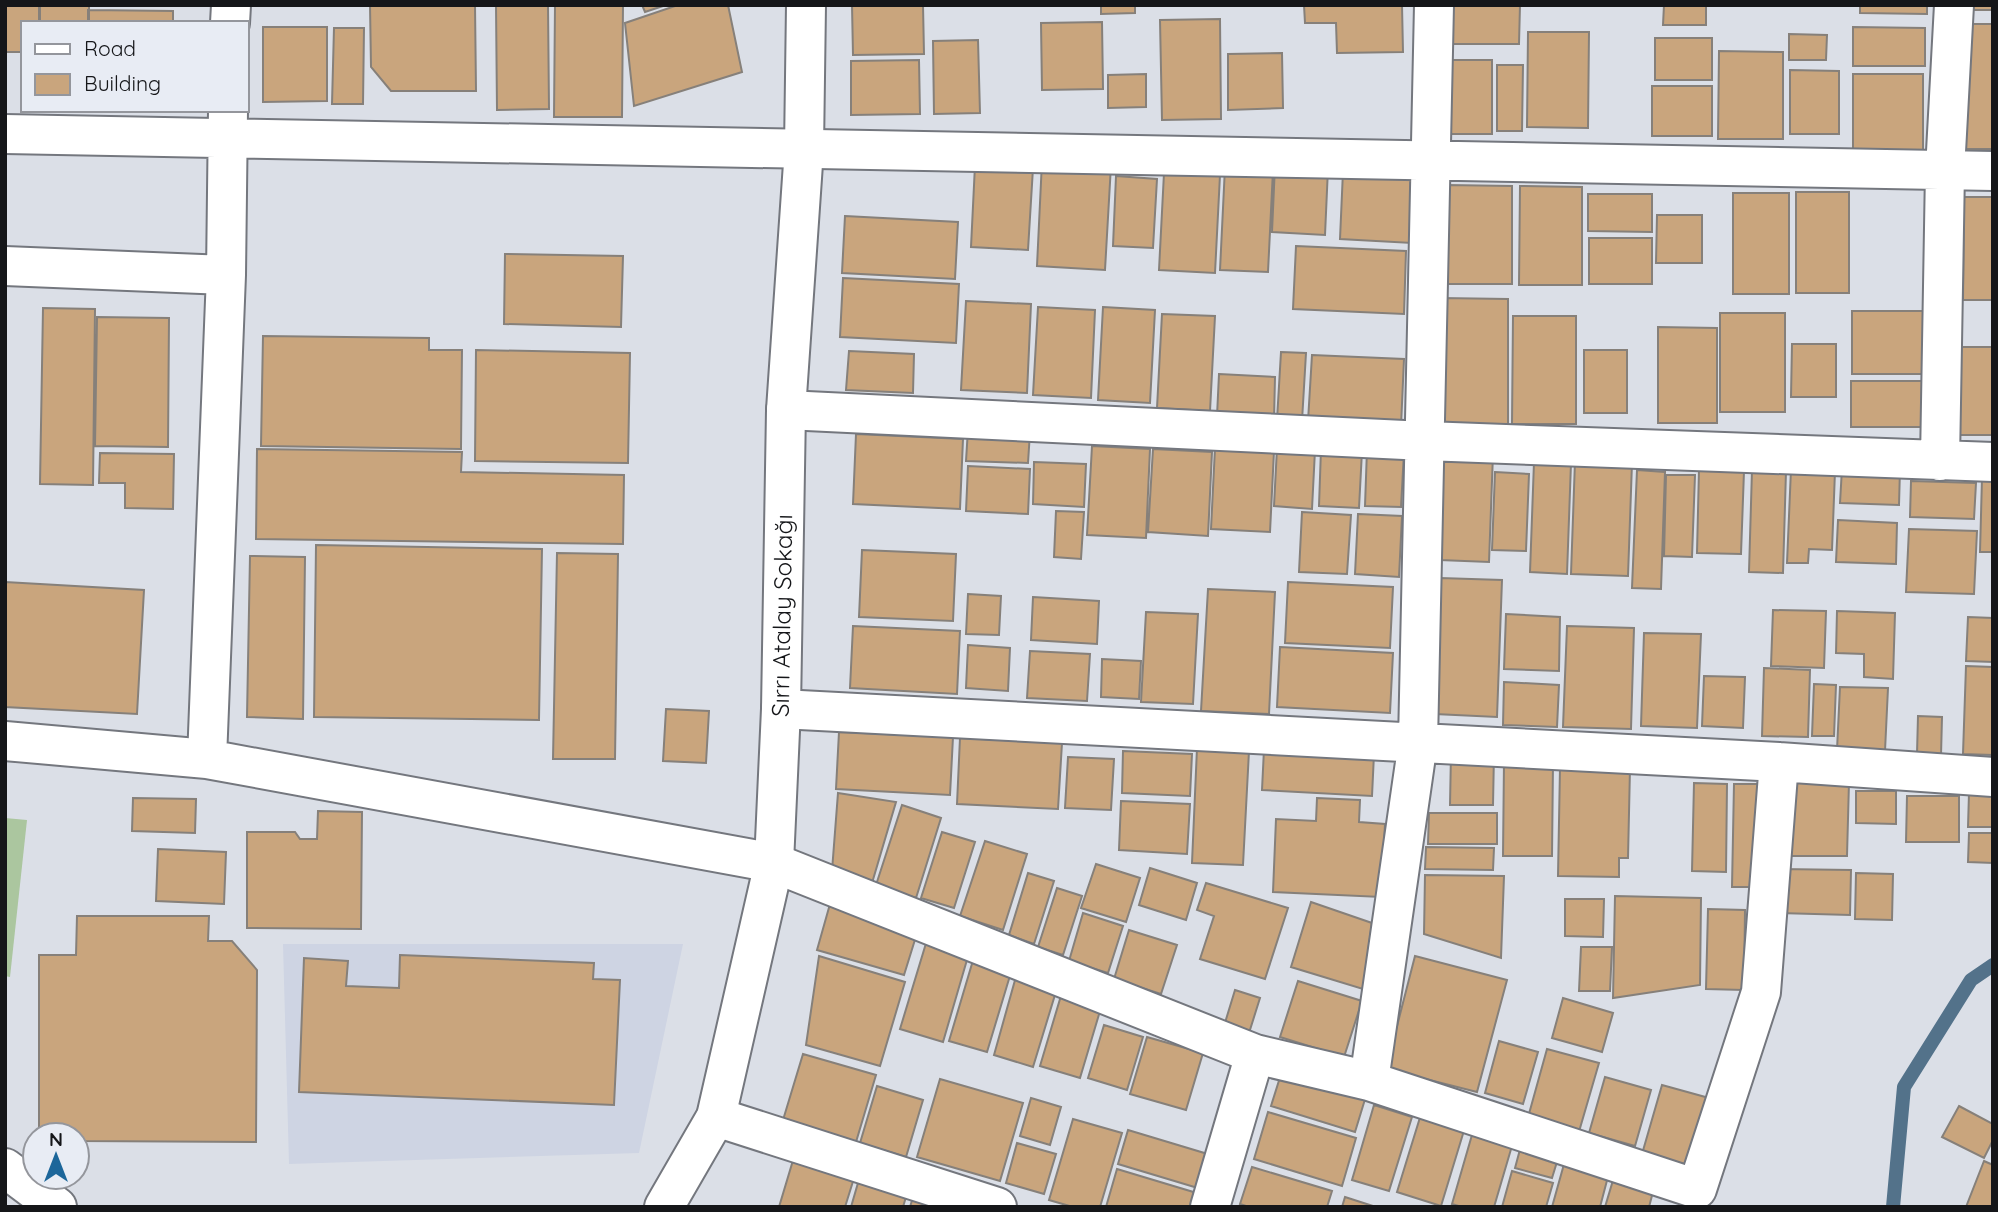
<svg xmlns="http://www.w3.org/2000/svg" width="1998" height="1212" font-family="Quicksand,sans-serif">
<rect width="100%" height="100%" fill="#dbdfe7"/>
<path fill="#ced4e3" d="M283 944H683L639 1153 289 1164Z"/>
<path fill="#abc69f" d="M5 818 27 820 10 977 5 976Z"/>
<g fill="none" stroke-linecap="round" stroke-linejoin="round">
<path stroke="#53728a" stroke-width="14" d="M1893 1207 1904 1087 1971 980 1993 965"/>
</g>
<path fill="#c9a57d" stroke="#86807a" stroke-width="2" d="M5 5H39V23H23V52H5Z
M40 5H89V23H40Z
M370 5H475L476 91H391L371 67Z
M496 5H548L549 109 497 110Z
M555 5H623L622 117H554Z
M642 5H666L645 12Z
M678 5H728L742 72 634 106 625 23Z
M852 5H923L924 54 853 55Z
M1101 5H1135V13L1101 14Z
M1304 5H1402L1403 52 1337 53 1336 23H1305Z
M1448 5H1520L1519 44H1448Z
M1664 5H1706V25H1663Z
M1860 5H1927V14L1860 13Z
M1970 5H1993V10H1970Z
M88 10 173 11V23H88Z
M1220 19 1221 119 1162 120 1160 20Z
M1102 22 1103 89 1042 90 1041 23Z
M1966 24H1993V149H1965Z
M263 27H327V101L263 102Z
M1853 27 1925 28V66H1853Z
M334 28H364L363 104H332Z
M1528 32H1589L1588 128 1527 127Z
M1789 34 1827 35 1826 60H1789Z
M1655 38H1712V80H1655Z
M978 40 980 113 934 114 933 41Z
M1719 51 1783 52V139H1718Z
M1282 53 1283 108 1228 110V54Z
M919 60 920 114 851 115V61Z
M1449 60H1492V134H1448Z
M1497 65H1523L1522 131H1497Z
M1790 70 1839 71V134H1790Z
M1146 74V107L1108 108V75Z
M1853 74H1923V154L1853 153Z
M1652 86H1712V136H1652Z
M1042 161 1111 165 1105 270 1037 266Z
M975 165 1033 168 1028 250 971 247Z
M1275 165 1328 168 1325 235 1272 232Z
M1225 167 1273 170 1268 272 1220 270Z
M1343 171 1415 174 1412 243 1340 239Z
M1164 173 1220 175 1215 273 1159 270Z
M1116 176 1157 179 1153 248 1113 246Z
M1446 185 1512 186V284H1446Z
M1520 186 1582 187V285H1519Z
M1796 192H1849V293H1796Z
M1733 193H1789V294H1733Z
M1588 194H1652V232L1588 231Z
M1964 197H1993V300H1963Z
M1657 215H1702V263H1656Z
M845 216 958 222 955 279 842 273Z
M1589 238H1652V284H1589Z
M1296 246 1406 251 1404 314 1293 309Z
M505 254 623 256 621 327 504 324Z
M843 278 959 284 956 343 840 337Z
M1441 298 1508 299V424H1441Z
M966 301 1031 304 1027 393 961 390Z
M1038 307 1095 310 1091 398 1033 395Z
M1103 307 1155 310 1150 403 1098 400Z
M43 308 95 309 93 485 40 484Z
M1852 311H1923V374H1852Z
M1720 313H1785V412H1720Z
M1162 314 1215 316 1210 411 1157 408Z
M1513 316H1576V424H1512Z
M97 317 169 318 168 447 95 446Z
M1658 327 1717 328V423H1658Z
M263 336 429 338V350H462L461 449 261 446Z
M1792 344H1836V397H1791Z
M1955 347H1993V435H1955Z
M476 350 630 353 628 463 475 461Z
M1584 350H1627V413H1584Z
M849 351 914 354 913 393 846 390Z
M1281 352 1306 353 1302 421 1277 420Z
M1312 355 1404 359 1401 426 1308 421Z
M1219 374 1275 377 1274 419 1217 416Z
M1851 381H1926V427H1851Z
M968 429 1030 432 1028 463 966 461Z
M856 434 963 439 960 509 853 504Z
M1092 446 1150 449 1146 538 1087 535Z
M1215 448 1274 451 1270 532 1211 529Z
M1277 448 1315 450 1312 509 1274 506Z
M257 449 462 452 461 472 624 475 623 544 256 539Z
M1153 449 1212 452 1208 536 1148 532Z
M1321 449 1362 451 1359 508 1319 506Z
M1367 449 1404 452 1401 507 1365 506Z
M1443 452 1493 454 1489 562 1440 560Z
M100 453 174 454 173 509 125 508V483H99Z
M1575 461 1632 463 1628 576 1571 574Z
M1034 462 1086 464 1084 507 1033 504Z
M1534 462 1571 463 1567 574 1530 572Z
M968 466 1030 469 1028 514 966 511Z
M1842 468 1900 469 1899 505 1840 503Z
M1699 469 1744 471 1741 554 1697 553Z
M1791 469 1835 471 1832 550 1809 549 1808 563H1787Z
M1637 470 1665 472 1661 589 1632 588Z
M1752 470 1786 471 1783 573 1749 572Z
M1495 472 1529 474 1526 551 1492 550Z
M1666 475H1695L1692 557 1664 556Z
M1982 478 1993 479V552H1980Z
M1911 481 1976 483 1974 519 1910 517Z
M1056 511 1084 512 1081 559 1054 557Z
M1302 512 1351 515 1347 574 1299 572Z
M1358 514 1402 516 1399 577 1355 574Z
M1838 520 1897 523 1896 564 1836 562Z
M1909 529 1977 531 1974 594 1906 592Z
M316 545 542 549 539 720 314 717Z
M862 550 956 554 953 621 859 617Z
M557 553 618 554 615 759H553Z
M250 556 305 557 303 719 247 717Z
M1440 578 1502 580 1497 717 1435 714Z
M5 582 144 590 137 714 5 707Z
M1288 582 1393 587 1390 648 1285 643Z
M1208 589 1275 592 1269 714 1201 711Z
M968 594 1001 596 999 635 966 634Z
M1033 597 1099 601 1097 644 1031 640Z
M1773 610 1826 611 1824 668 1771 666Z
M1837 611 1895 613 1893 679 1864 677V654L1836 653Z
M1146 612 1198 614 1193 704 1141 702Z
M1506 614 1560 617 1559 671 1504 669Z
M1968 617 1993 618V662L1966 661Z
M853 626 960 631 957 694 850 688Z
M1567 626 1634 628 1631 729 1563 727Z
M1644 633 1701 634 1697 728 1641 726Z
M968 645 1010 648 1008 691 966 688Z
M1280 647 1393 653 1390 713 1277 707Z
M1030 651 1090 654 1087 701 1027 698Z
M1102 659 1141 661 1139 699 1101 697Z
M1966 666 1993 667V755L1963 754Z
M1764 668 1810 670 1808 737 1762 736Z
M1704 676 1745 677 1743 728 1702 726Z
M1504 682 1559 685 1557 727 1503 725Z
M1814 684 1836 685 1834 736H1812Z
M1840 687 1888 688 1885 751 1837 750Z
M666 709 709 711 706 763 663 761Z
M1918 716 1942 717 1941 756 1917 754Z
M839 732 953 737 950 795 836 789Z
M960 738 1062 743 1058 809 957 804Z
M1197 748 1249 751 1243 865 1192 863Z
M1264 749 1374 754 1372 796 1262 790Z
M1123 751 1192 754 1190 796 1122 793Z
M1451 753H1494L1493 805H1450Z
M1068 757 1114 759 1111 810 1065 808Z
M1504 762H1553L1552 856H1503Z
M1560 768H1630L1628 858H1619V877L1558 876Z
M1791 781 1849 782 1847 856H1790Z
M1694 783 1727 784 1726 872 1692 871Z
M1734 784H1759L1758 887H1732Z
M1856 791H1896V824L1856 823Z
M838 793 896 802 872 883 832 871Z
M1969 793 1993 794V827H1968Z
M1907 796H1959V842H1906Z
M133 798 196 799 195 833 132 831Z
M1317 798 1360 800 1359 822 1385 824 1381 897 1273 892 1276 819 1316 821Z
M1121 801 1190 804 1187 854 1119 850Z
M902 805 941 818 916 898 876 885Z
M318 811 362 812 361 929 247 928V832H295L300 839H317Z
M1429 813H1497V844H1428Z
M942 832 975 842 954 908 921 898Z
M1969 833H1993V863L1968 862Z
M985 841 1027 854 1003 930 960 916Z
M1426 847 1494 848 1493 870 1425 869Z
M158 849 226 852 224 904 156 901Z
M1096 864 1140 878 1126 922 1081 908Z
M1150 868 1197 883 1186 920 1139 905Z
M1780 869 1851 870 1850 915 1779 913Z
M1028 873 1054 881 1034 944 1009 935Z
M1856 873 1893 874 1892 920 1855 919Z
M1425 875 1504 876 1501 958 1424 934Z
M1206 883 1288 908 1265 979 1200 959 1214 916 1197 910Z
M1057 888 1082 896 1063 955 1038 947Z
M1615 896 1701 898 1700 985 1613 998Z
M1565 899H1604L1603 937 1565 936Z
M1311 902 1372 923 1363 989 1291 967Z
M830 904 918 930 904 975 817 950Z
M1708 909 1745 910 1744 990 1706 989Z
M1083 913 1123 926 1108 973 1069 961Z
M77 916H209L208 941H232L257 970 256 1142 77 1141V1135H39V955H76Z
M1129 930 1177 945 1161 994 1114 979Z
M927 940 969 953 943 1042 900 1029Z
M1581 947H1612L1610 991H1579Z
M400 955 594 963 593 979 620 980 614 1105 299 1092 304 958 348 961 346 986 399 988Z
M819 956 905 982 880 1066 806 1045Z
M1415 956 1507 980 1477 1092 1386 1069Z
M974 957 1012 969 987 1052 949 1041Z
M1017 973 1058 985 1033 1067 994 1055Z
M1298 981 1362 1001 1344 1057 1280 1037Z
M1063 989 1103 1001 1080 1078 1040 1066Z
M1235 990 1260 998 1249 1033 1224 1026Z
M1563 998 1613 1013 1602 1052 1552 1038Z
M1104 1025 1143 1037 1127 1090 1088 1078Z
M1147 1037 1203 1053 1186 1110 1130 1094Z
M1499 1041 1538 1052 1523 1104 1485 1093Z
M1547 1049 1599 1063 1578 1135 1527 1121Z
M803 1054 876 1075 856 1142 783 1120Z
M1282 1071 1366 1096 1355 1132 1271 1106Z
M1605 1077 1651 1090 1635 1146 1589 1133Z
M940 1079 1023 1103 1000 1181 917 1157Z
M1662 1085 1709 1098 1690 1167 1642 1154Z
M877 1086 923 1100 906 1157 860 1143Z
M1031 1098 1061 1107 1050 1145 1020 1136Z
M1374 1105 1412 1117 1389 1191 1352 1180Z
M1959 1106 1993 1124V1140L1984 1158 1942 1137Z
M1422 1111 1466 1124 1441 1206 1397 1192Z
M1268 1112 1356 1138 1342 1186 1254 1159Z
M1073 1119 1122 1133 1100 1207H1073L1049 1200Z
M1474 1128 1514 1139 1494 1207H1462L1452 1204Z
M1128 1130 1211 1155 1201 1189 1118 1164Z
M1522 1142 1560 1152 1552 1178 1515 1168Z
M1017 1143 1056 1154 1044 1194 1006 1183Z
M794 1157 855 1175 845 1207H779Z
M1566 1157 1610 1169 1600 1207H1552Z
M1984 1161 1993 1165V1207H1966Z
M1252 1167 1332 1191 1327 1207H1249L1240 1204Z
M1117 1169 1200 1194 1196 1207H1106Z
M1512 1171 1553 1183 1546 1207H1502Z
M860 1176 908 1190 903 1207H851Z
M1614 1177 1654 1188 1649 1207H1605Z
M914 1194 949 1207H910Z
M1345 1197 1376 1207H1342Z"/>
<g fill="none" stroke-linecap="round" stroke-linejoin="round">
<defs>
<path id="minor" d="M230 23 231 5
M5 134 1993 171
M5 266 226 275
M786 410 1425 441 1993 462
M1940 461 1945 170 1954 5
M781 709 1779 762 1993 777
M5 741 207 759 774 863 1255 1054 1369 1081 1697 1189 1761 992 1779 762
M207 759 226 275 228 110
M1369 1081 1418 742 1434 5
M716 1117 997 1207
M5 1168 57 1207
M1210 1207 1255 1054"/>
<g id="secondary">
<path id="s1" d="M664 1207 716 1117 774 863 781 709 786 410 804 149 806 5"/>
</g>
</defs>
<use href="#minor" stroke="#74777e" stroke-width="42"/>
<use href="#secondary" stroke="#74777e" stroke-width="42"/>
<use href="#minor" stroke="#fff" stroke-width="38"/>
<use href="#secondary" stroke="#fff" stroke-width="38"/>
</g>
<g text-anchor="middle" stroke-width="7" stroke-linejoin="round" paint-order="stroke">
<g font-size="24" fill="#151619" stroke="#e8ecf4">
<text dy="8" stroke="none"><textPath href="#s1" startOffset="612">Sırrı Atalay Sokağı</textPath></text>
</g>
</g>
<rect width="1998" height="1212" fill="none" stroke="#151619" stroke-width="14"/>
<rect x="21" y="21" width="228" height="91" fill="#e8ecf4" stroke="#94969c" stroke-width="2"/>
<rect x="35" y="44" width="35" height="10" fill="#ffffff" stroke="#94969c" stroke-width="2"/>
<text x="84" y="56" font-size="21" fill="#151619">Road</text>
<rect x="35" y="74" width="35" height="21" fill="#c9a57d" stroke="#94969c" stroke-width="2"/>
<text x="84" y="91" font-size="21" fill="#151619">Building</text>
<g transform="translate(56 1156)"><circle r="33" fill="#e8ecf4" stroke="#94969c" stroke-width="2"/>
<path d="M0-5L12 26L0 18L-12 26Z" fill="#1c669a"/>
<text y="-10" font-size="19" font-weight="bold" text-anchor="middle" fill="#151619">N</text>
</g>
</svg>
